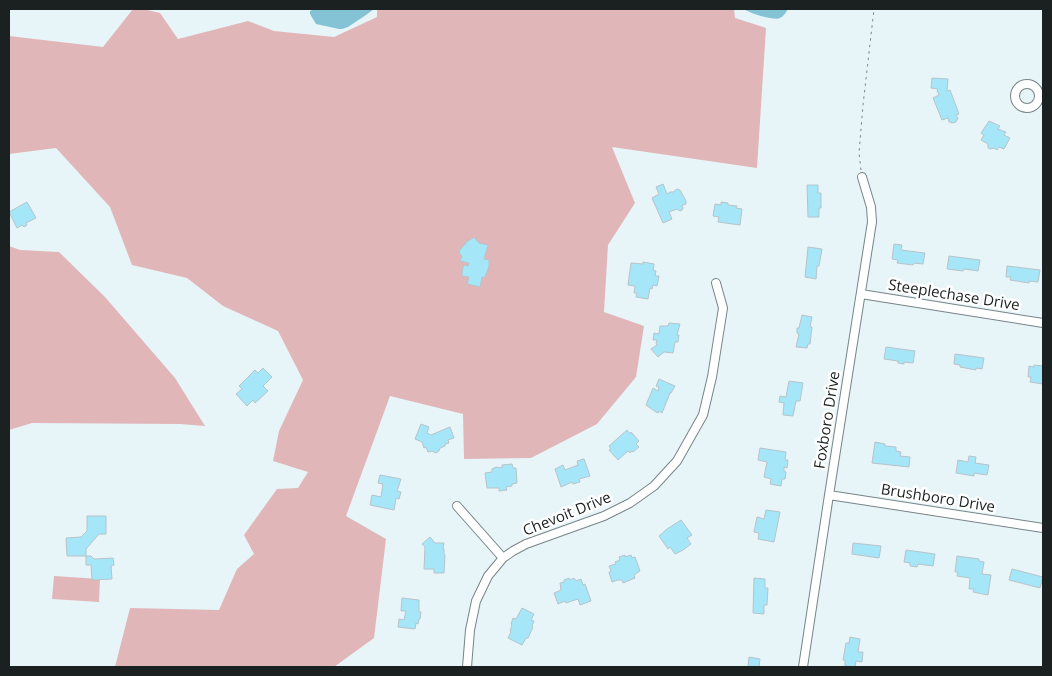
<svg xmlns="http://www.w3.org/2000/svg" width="1052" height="676" font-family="'Open Sans',sans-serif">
<rect width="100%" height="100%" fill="#e7f5f9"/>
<path fill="#e1b6b9" d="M133 9H143L160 13 178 39 248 21 274 31 334 37 377 17V9H734L735 18 766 28 757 168 612 147 635 203 608 245 604 312 644 326 636 377 597 424 531 458 464 459 463 414 390 396 346 516 386 539 374 638 334 667H115L130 608 219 610 237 569 254 554 244 535 277 489 298 488 308 472 273 461 279 431 303 380 278 331 223 306 187 278 132 265 110 207 56 148 9 154V36L103 47Z
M9 246 20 250 59 252 105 297 175 378 205 426 180 424 32 423 9 430Z
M54 576 100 579 99 602 52 599Z"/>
<path fill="#84c3d6" d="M314 9H374L366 15 348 27 342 29H339L316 24 310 14V11Z
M744 9H788C786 12 784 16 780 18 774 21 749 13 744 9Z"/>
<path fill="#a5e6f9" stroke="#b7c4c9" d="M932 78 948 79 947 91 950 90 959 114 956 115 958 118 956 122 953 123 949 122 948 118 942 120 933 98 939 95 937 90 938 89 931 88Z
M989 121 1000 126 998 129 1006 132 1004 135 1010 138 1004 149 999 147 997 150 994 148 990 149 988 148V144L981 140 984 135 981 133Z
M663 184 667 194 670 192H673L677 189 680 190 686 201V204L682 205 683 208 682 210 680 211 677 209 669 212 672 219 663 223 652 198 659 194 656 187Z
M807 185H818V193H821V208H819V217H808Z
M27 202 36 218 26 223 27 225 24 227 22 225 17 228 9 212Z
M721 202 728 203V205L737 206 736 208 742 209 740 225 718 222 719 217 713 216 715 204 721 205Z
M474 237 479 243 488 245 484 259 489 260V266L485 277H482L480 287 467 284 469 277 462 276V273L463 267 465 265 468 266 469 263 460 261 462 256 459 253 460 249 463 247 464 244 466 245 465 243Z
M894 244 902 245 901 250 925 253 923 264 914 263 913 265 897 263 898 260 892 259Z
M808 247 822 249 819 266H817L816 279 805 277Z
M949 256 980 260 978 271 964 269 963 271 947 269Z
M643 262 654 264 653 270 656 271 655 276H659L657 286 653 285 652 289 650 288 648 299 636 297 637 293H634L635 286 628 285 631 263 643 264Z
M1007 266 1040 270 1038 282 1029 281V283L1010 280 1011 277H1006Z
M802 315 812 317 810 327H812L810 344H808L807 348 796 347 799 334 797 333V328H799Z
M669 323 680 324 677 335H679L678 342H675L673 353 664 352 658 357 651 349 657 345 656 343 657 340H653L654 333 659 334 660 326H668Z
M886 347 915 351 913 363 904 362V364L898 363V361L884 359Z
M955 354 984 358 982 369 976 368V370L960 367V365L954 364Z
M1034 365 1043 366V384L1030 382 1031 377H1028L1029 366 1034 367Z
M263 368 272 377 263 386 268 391 255 403 253 400 247 406 236 394 242 389 239 386 255 370 258 373Z
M659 379 675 386 671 393H670L662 413 659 411 658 413 656 412 646 405 653 388 658 391 659 387 656 386Z
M789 381 803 383 800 401H796L793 416 783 415 784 403 779 402 780 396 786 397Z
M421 424 429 427 427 433 431 435 450 427 454 438 448 440 449 443 445 444V446L440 448 439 451 436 453 432 451 428 452 426 447 424 448 422 442 415 439Z
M627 430 630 434 631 432 639 441 636 444 639 447 633 452 632 451 630 453 628 451 618 460 609 450 611 449 609 446Z
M875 442 885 444V446L896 447V451L901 452 900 456 910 457 909 467 872 463Z
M760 448 786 452 785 460H788L787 468 784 467V471L786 472 785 479H782L781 486 770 484 771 479 764 477 767 462 758 460Z
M969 456 976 457 975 463 989 465 987 475 974 473V476L956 473 958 460 968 462Z
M584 459 590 476 579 479 580 482 573 484 572 482 561 487 555 469 563 465 565 470 578 465 577 461Z
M512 464 513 468H516L517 483 512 484V486L506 487 507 490 499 491V488H487L485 473 492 472V469L496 467 502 468V465Z
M380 475 401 479 397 491 401 492 399 499 396 498 394 510 370 505 372 495 381 497 383 484 378 483Z
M766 510 780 512 774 542 758 539 759 533 754 532 757 517 764 519Z
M87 516H106V534H99L86 549V556H67L66 538 81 537 87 531Z
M681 520 692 535 687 538 691 544 683 550 675 554 670 547 668 549 659 536 667 529Z
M430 537 435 543H444L443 549H444V554L445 555 444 573H434V569H424L425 547 422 544Z
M853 543 881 546 879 558 852 554Z
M906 550 935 554 933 566 918 564 917 567 910 566V563L904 562Z
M625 555V557L631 555 632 558 635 557 640 571 634 575 635 578 623 583 622 580H618L612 582 609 572 611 571 609 566 616 564 615 562 620 560 619 557Z
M86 556H91L94 559 113 558 114 565 111 566 112 579 92 580 91 565H86Z
M957 556 979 559V561L984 562 982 574 991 575 988 595 973 592 974 589H969L970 578 957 576 958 572H955Z
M1012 569 1043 577 1040 588 1009 580Z
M569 578 570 580 574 578 576 581 581 579 583 585 585 584 591 601 580 605 578 599 566 603 565 601 558 604 554 593 561 590 560 583 564 582V580Z
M754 578 765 579V588H768L767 605H764V614L753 613Z
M402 598 419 600V612H421L420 619H419L418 624 416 623 415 629 398 627 399 619 404 620 406 611H401Z
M522 608 534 614 531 620 534 621 532 626 533 627 528 638H526L522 645 508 638 511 632 510 631 512 625 511 624 513 618 516 619Z
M850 637 860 639 858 652H863L862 662 856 661 855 667 845 666V660H843L846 643H849Z
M749 657 760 659 759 667H748Z"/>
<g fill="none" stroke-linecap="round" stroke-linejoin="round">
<defs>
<path id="street" d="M1015 96a12 12 0 1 1 24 0a12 12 0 1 1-24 0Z
M861 294 1043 323
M829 495 1043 528
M457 506 503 558
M467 667 470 630 476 601 488 576 503 558 513 551 526 544 604 516 630 503 654 486 677 461 703 415 712 377 723 308 716 283
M803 667 829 495 872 222 871 207 862 177"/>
</defs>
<use href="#street" stroke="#778488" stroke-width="10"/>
<path stroke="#7d8689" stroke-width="1" stroke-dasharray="2.5 4" stroke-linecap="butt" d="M861 170 859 153 863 105 874 9"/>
<use href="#street" stroke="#fff" stroke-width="8"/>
</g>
<g text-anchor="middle" stroke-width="5" stroke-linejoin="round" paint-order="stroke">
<g font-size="15" fill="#1b2021" stroke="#fff">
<text transform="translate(954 295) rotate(9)" y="5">Steeplechase Drive</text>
<text transform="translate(827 420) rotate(-81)" y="5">Foxboro Drive</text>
<text transform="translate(938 498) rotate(9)" y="5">Brushboro Drive</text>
<text transform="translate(567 514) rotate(-22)" y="5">Chevoit Drive</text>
</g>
</g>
<rect width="1052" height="676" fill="none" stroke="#1b2021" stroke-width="20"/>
</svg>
